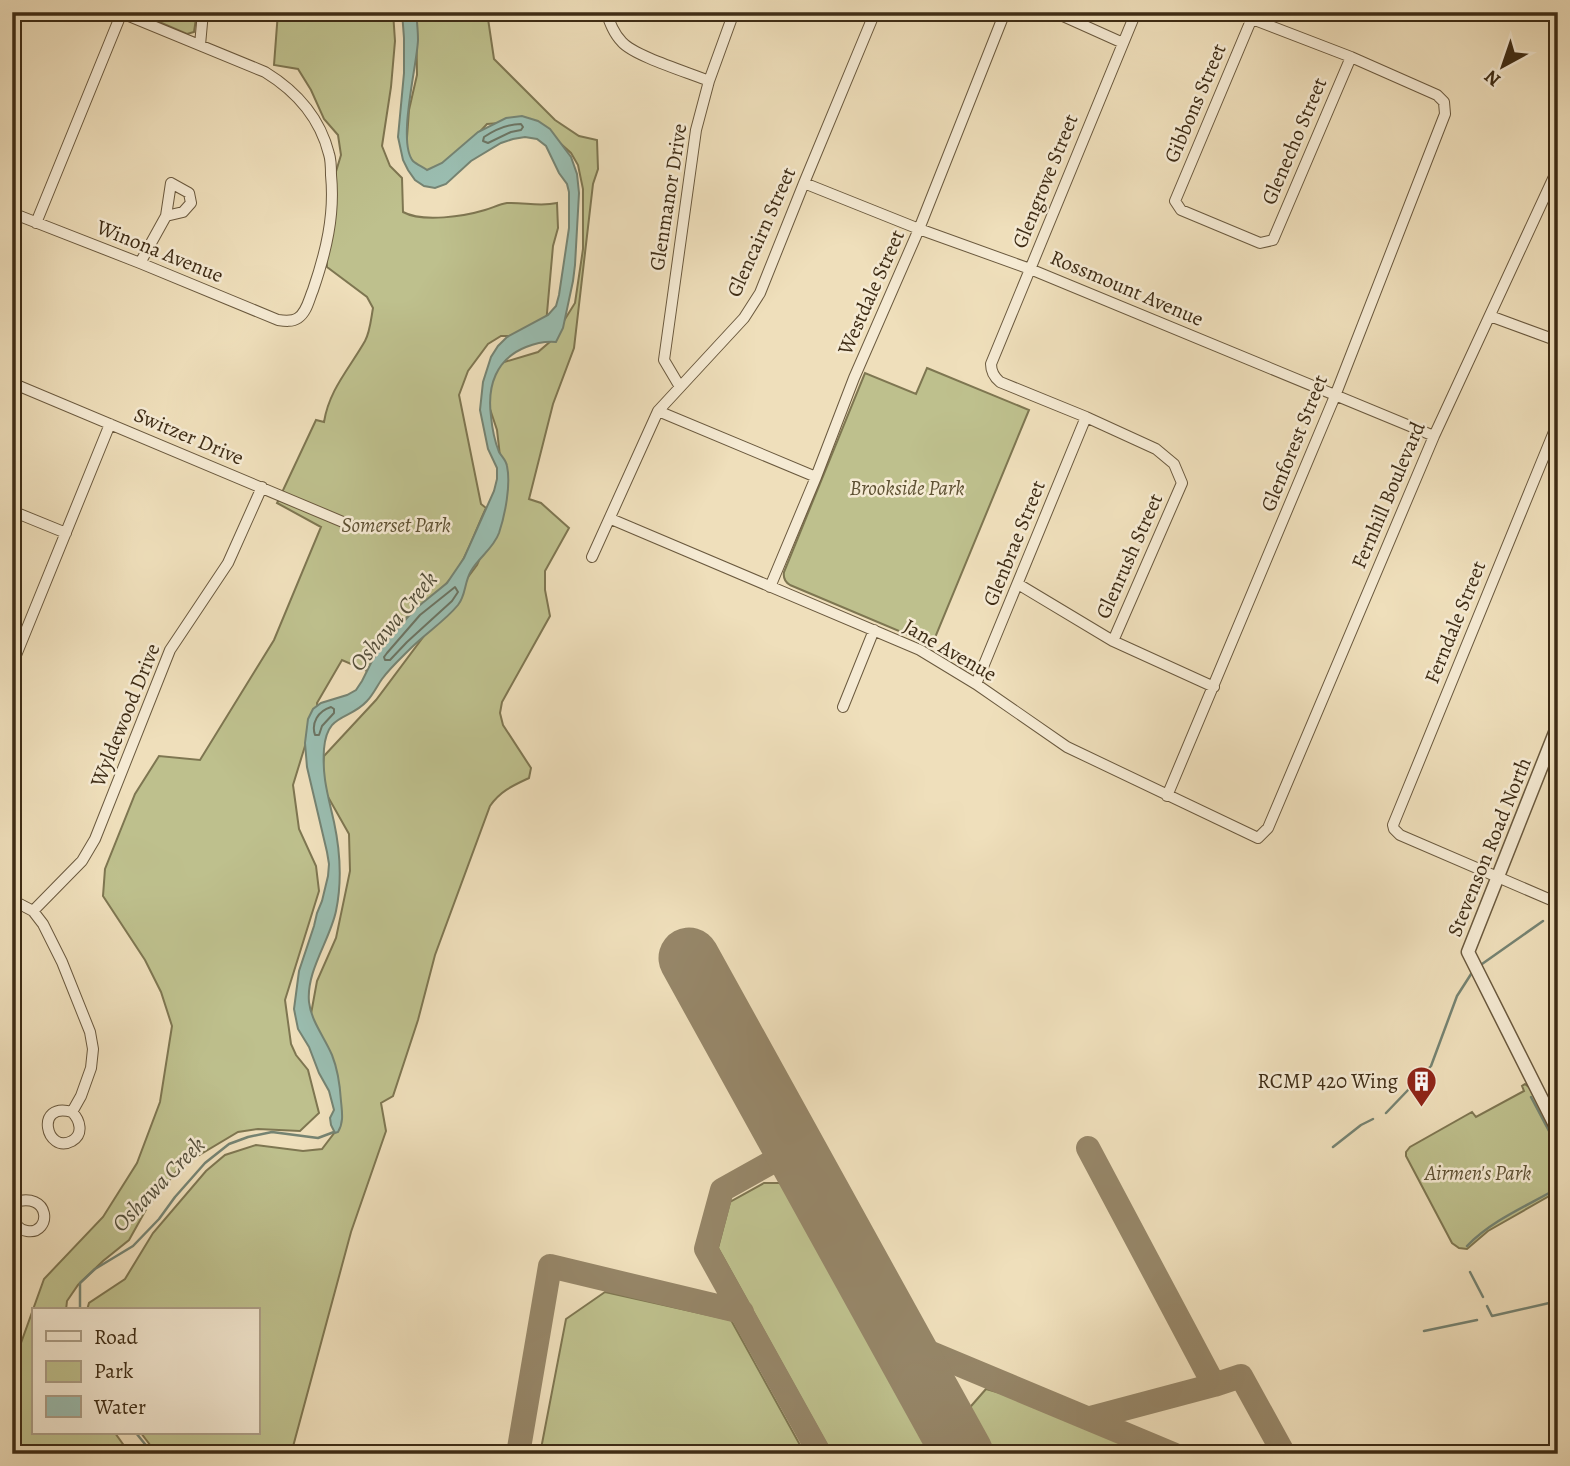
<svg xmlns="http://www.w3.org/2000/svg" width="1570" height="1466" font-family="Alegreya,serif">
<rect width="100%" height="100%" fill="#efdfbb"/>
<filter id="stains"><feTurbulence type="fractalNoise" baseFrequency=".00286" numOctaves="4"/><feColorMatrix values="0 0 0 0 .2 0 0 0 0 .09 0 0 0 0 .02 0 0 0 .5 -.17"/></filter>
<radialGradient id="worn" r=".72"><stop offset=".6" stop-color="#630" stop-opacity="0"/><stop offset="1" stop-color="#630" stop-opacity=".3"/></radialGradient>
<path fill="#bec08d" stroke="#7e7651" stroke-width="2" d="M136 12H197L194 32 187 34Z
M278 12H393L395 41 391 87 382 146 390 166 402 178 403 212C423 223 465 216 485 210 492 208 500 204 507 203 524 202 539 207 557 203L558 228 553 246 546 324 533 336H501L488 344 468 371 459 395 481 504 486 508C474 533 466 563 446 584 438 593 427 600 417 608 397 625 379 649 367 671L342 660 317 703 318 717 309 733 293 785 299 829 316 866 319 891 285 1000 291 1044 296 1055 308 1070 319 1113 300 1131 258 1129 238 1132 181 1166 148 1206 129 1240 103 1261 78 1285 67 1301 66 1310H33V1433H115L130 1454H12V1368L44 1279 103 1217 137 1163 160 1102 172 1026 161 992 145 960 103 896 105 869 135 794 159 756 200 760 274 640 321 527 277 503 316 420 324 422C329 390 349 369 365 341 370 332 371 319 373 308L367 297 327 267 326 244 328 198 341 155 338 135 324 119 311 90 298 69 274 65Z
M416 12H487L494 59 555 120 579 136 597 140 598 169 593 184 574 348 553 404 529 499 541 503 569 528 545 571V590L550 616 502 702 500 713 503 725 531 768 529 778C514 785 500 791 490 806L435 955 418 1020 393 1096 381 1103 386 1131 351 1232 291 1454H157L141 1433H257V1310H87L89 1303 125 1279 153 1233 206 1171 225 1155 256 1145 303 1151 322 1149 338 1128 335 1090 311 1014 317 981 336 938 350 871 349 834 323 788 322 777 324 756 376 700 477 565 503 506 504 491 497 430 487 400 486 376 501 363 538 352 552 340 575 303 583 249V189L578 165 571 153 542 127 525 121 487 124 444 170H418L406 151 409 110 417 75Z
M927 368 1029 410 932 645 790 585C785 582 783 578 784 572L865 373 916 394Z
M1525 1084 1530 1088 1558 1143V1191L1488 1231 1467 1249 1459 1248 1452 1243 1406 1156V1152L1410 1147 1472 1112 1476 1117 1524 1091 1522 1086Z
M764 1183H786L936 1454H832L718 1248 730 1202Z
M605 1292 731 1320 805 1454H540L566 1319Z
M986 1389 1094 1419 1168 1454H987L965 1413Z"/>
<path fill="#9abdb0" stroke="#758372" stroke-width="2" d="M402 12H416C417 21 418 31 418 40 417 66 397 142 413 161 416 164 423 167 427 170L442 163 478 132 506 118 522 116 538 121 550 129 571 157 577 174 579 193 575 265 573 281 563 328 556 342C545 341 536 343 526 347 496 359 487 386 491 416 492 427 495 442 499 452 502 457 506 460 507 466 511 485 505 515 499 533 493 549 479 557 471 571 464 583 466 595 458 605 445 621 426 633 411 648 401 658 390 668 382 679 377 686 373 695 367 701 349 721 327 712 324 749 322 777 328 795 334 822 340 850 342 882 336 911 330 940 306 971 309 1002 311 1021 325 1038 332 1055 338 1070 340 1085 341 1101 342 1112 344 1122 338 1132L335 1133 331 1125 330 1118 334 1110 329 1091 319 1073 309 1047 298 1029 294 1009 299 971 314 926 317 913 322 901 328 876 329 864 327 852 307 767 305 743 308 719 313 709 321 703 347 695 356 690 362 681 373 659 389 638 415 609 447 583 464 558 494 491 497 479V468L488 449 480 410 483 382 491 357 498 346 507 337 548 315 556 306 559 295 569 228V192L567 184 559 173 546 146 537 139 525 137 513 139 501 143 471 161 446 184 435 188 424 186 415 180 408 170 403 160 398 137 404 73V38Z"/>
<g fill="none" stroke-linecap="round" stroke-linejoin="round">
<path stroke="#6c7462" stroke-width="2" d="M521 124 523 127 521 130 511 132 488 143 483 141 484 137C496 129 507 124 521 124Z
M455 587 458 592 452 601 407 642 390 660H385L384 657 387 653 420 615Z
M331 707 334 709V713L322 726 319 735H315C311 723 318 711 331 707Z"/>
<path stroke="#758372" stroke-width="2.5" d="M1482 964 1543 921
M1531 1097 1558 1148
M1386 1113 1431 1066 1457 996 1473 971
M1333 1147 1361 1125 1373 1119
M1467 1246C1492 1220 1527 1206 1558 1188
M1470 1272 1483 1297
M1487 1306 1492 1316 1558 1301
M80 1310V1283L95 1269 133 1246 159 1219 175 1197 205 1163 229 1144 248 1137 272 1132 318 1138 334 1132
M1424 1331 1477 1320
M136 1433 153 1454"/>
<path stroke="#968668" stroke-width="24" d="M1088 1148 1214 1385
M801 1158 772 1162 722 1190 706 1249 820 1454
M900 1340 1173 1454
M1090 1418 1214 1385 1241 1376 1284 1454
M518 1454 550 1266 742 1312"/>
<path stroke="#968668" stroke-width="61" d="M689 958 963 1454"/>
<defs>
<path id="minor" d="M606 12C610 23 614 34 622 42 634 56 690 73 709 81
M1054 12 1123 43
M1257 12 1252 18 1175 201 1181 210 1260 243 1273 240 1351 57
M200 45 203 12
M804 183 919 229 1030 269 1434 436
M12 213 140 263 278 320C285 321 292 322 298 318 307 312 309 299 313 290 326 252 335 215 331 175 331 168 331 160 329 154 320 118 296 91 265 72L119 12
M36 223 122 12
M140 263 166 216 171 183 189 193 191 203 183 212 166 216
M1490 316 1558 341
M12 383 350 525
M680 387 664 360 696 130 709 81 734 12
M658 411 816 477
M1558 422 1393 825 1394 829 1400 835 1558 903
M12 511 66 533
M611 519 920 650 976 684 1067 747 1258 838 1268 828 1434 436 1558 168
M592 557 658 411 744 318 760 293 804 183 875 12
M1018 584 1113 641 1214 687
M770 587 816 477 854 378 919 229 1005 12
M1113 641 1182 483 1174 464 1156 449 1086 417 1000 382C994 377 991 372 991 364L1136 12
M12 665 110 424
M976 684 1086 417
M843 707 874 630
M1167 796 1335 396 1445 114 1444 102 1437 95 1351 57 1234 12
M12 900 33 911 43 924 62 962 90 1032 93 1049 91 1068 81 1096 72 1112C34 1101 46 1155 72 1141 84 1134 80 1120 72 1112
M33 911 82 861 95 839 170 650 228 563 262 487
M12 1203C52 1189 52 1235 27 1231 18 1230 15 1223 12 1216"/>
<path id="tertiary" d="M1558 725 1468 952 1558 1131"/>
</defs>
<use href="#minor" stroke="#6a593e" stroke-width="12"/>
<use href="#tertiary" stroke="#6a593e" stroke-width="15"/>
<use href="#minor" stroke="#f5ead3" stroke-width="10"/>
<use href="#tertiary" stroke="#f5ead3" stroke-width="12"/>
</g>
<defs>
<symbol id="building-pin" viewBox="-11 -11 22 30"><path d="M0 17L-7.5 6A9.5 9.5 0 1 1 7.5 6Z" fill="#8f2418" stroke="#f5ead3"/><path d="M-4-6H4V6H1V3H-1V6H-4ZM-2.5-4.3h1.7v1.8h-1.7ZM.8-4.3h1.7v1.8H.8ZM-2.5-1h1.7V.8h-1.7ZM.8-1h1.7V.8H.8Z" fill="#fff"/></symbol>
</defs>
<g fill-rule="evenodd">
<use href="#building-pin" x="1404" y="1064" width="35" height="47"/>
</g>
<g text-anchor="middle" stroke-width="5" stroke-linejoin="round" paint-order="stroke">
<g font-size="21" fill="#3e2c15" stroke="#f5ead3">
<text transform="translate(1195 103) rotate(-67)" y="7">Gibbons Street</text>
<text transform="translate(1294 141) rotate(-67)" y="7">Glenecho Street</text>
<text transform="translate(1045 181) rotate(-68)" y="7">Glengrove Street</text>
<text transform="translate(668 197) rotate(-81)" y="7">Glenmanor Drive</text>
<text transform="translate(761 232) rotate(-66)" y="7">Glencairn Street</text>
<text transform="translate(160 251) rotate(22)" y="7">Winona Avenue</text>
<text transform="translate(1127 288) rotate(23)" y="7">Rossmount Avenue</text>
<text transform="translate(871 292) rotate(-66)" y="7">Westdale Street</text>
<text transform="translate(189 436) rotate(23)" y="7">Switzer Drive</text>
<text transform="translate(1294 443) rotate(-68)" y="7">Glenforest Street</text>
<text transform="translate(1388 495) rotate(-67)" y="7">Fernhill Boulevard</text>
<text transform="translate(1014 543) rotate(-68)" y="7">Glenbrae Street</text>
<text transform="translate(1129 556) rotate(-66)" y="7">Glenrush Street</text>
<text transform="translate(1455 622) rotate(-68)" y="7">Ferndale Street</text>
<text transform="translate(950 650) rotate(30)" y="7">Jane Avenue</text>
<text transform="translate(125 715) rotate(-68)" y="7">Wyldewood Drive</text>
<text transform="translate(1489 847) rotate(-68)" y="7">Stevenson Road North</text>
</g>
<g font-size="21" font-style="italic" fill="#5e5133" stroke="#f5ead3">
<text x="907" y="495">Brookside Park</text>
<text x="396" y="532">Somerset Park</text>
<text x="1478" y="1180">Airmen's Park</text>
</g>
<g font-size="21" fill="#3e2c15" stroke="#f5ead3" text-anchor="end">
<text x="1398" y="1088">RCMP 420 Wing</text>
</g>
<g font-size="23" font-style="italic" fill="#55503c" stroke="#f5ead3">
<text transform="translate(393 621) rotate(-50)" y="8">Oshawa Creek</text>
<text transform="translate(158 1184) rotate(-46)" y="8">Oshawa Creek</text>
</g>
</g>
<rect width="1570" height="1466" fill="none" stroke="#efdfbb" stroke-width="42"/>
<rect x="14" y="14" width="1542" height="1438" fill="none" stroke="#3e2c15" stroke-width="3.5"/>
<rect x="21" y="21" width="1528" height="1424" fill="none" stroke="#3e2c15" stroke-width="2"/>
<rect x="32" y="1308" width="228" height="126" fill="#f5ead3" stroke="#ac9e87" stroke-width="2"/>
<rect x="46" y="1331" width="35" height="10" fill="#f5ead3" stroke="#ac9e87" stroke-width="2"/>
<text x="94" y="1344" font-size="21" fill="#3e2c15">Road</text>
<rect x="46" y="1361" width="35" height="21" fill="#bec08d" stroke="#ac9e87" stroke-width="2"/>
<text x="94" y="1378" font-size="21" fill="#3e2c15">Park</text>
<rect x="46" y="1396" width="35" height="21" fill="#9abdb0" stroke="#ac9e87" stroke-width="2"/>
<text x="94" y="1414" font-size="21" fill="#3e2c15">Water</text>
<g transform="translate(1503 66) rotate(220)" stroke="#f5ead3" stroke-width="5" paint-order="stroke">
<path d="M0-5L12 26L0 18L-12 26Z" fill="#3e2c15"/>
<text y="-10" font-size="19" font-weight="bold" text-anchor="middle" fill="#3e2c15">N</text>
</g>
<rect width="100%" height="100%" filter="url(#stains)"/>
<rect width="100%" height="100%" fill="url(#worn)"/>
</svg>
